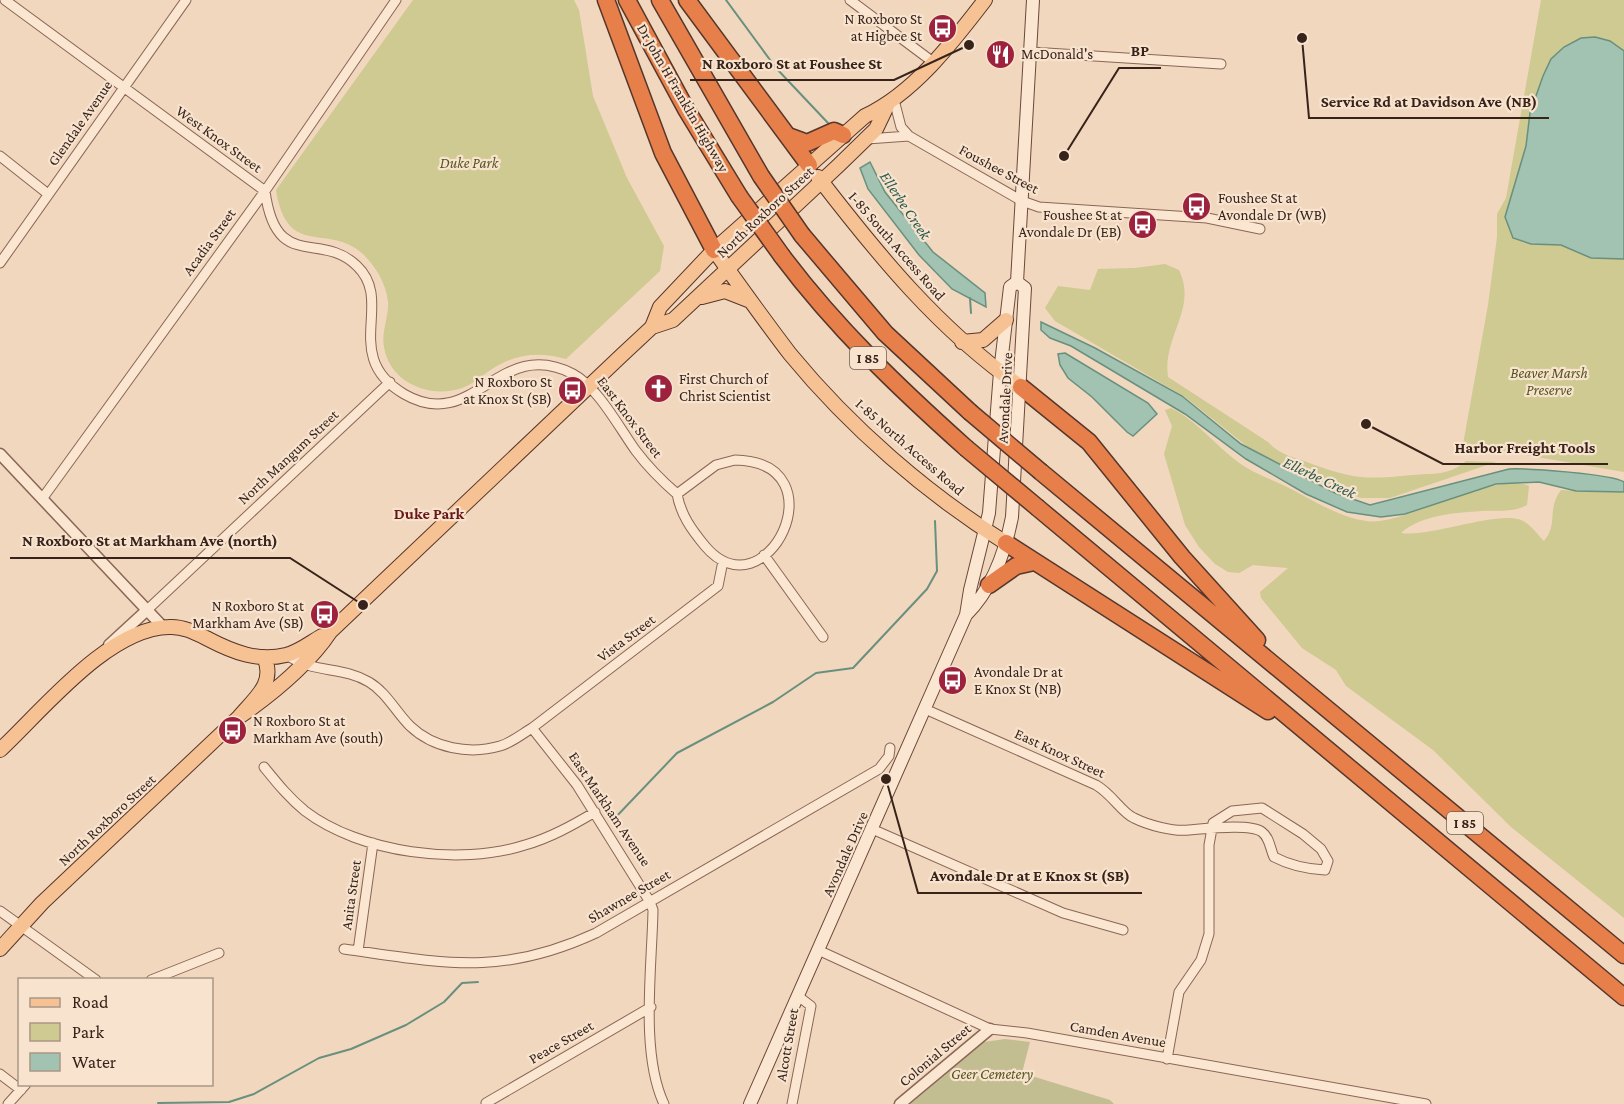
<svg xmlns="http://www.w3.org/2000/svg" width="1624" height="1104" font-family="'Crimson Pro',serif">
<rect width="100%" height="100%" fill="#f0d7be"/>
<path fill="#cfc992" d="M413 0H574L579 10 593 96 627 178 664 246 660 271 566 359C537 351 514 354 489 371 480 377 473 384 462 388 430 399 390 383 384 347 381 332 389 317 388 302 386 283 376 267 363 254 329 222 287 260 276 190Z
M1541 0H1624V472L1479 447 1462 450 1488 305 1497 237V214L1506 198Z
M1165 264 1179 270C1198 309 1162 337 1168 377L1268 442C1279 454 1289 456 1304 461 1352 479 1363 480 1413 475 1434 473 1449 476 1466 461L1496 462 1390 498H1361L1310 479 1248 447 1185 397 1055 321 1045 308 1058 286 1090 290 1098 269 1135 268Z
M1171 408C1197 421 1215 445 1238 462 1251 472 1268 478 1283 485 1310 498 1349 525 1380 521 1415 517 1500 472 1529 486L1527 505C1512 513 1498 510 1481 511 1454 513 1421 515 1401 533 1431 538 1500 509 1523 521 1531 525 1537 534 1544 541 1559 523 1546 511 1561 490L1579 491 1592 487 1624 493V918L1511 827 1433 750 1346 686 1336 670 1302 648 1261 598 1260 592 1288 568 1253 565 1239 573 1228 572 1215 564 1199 547 1185 525 1164 454 1172 426 1165 410Z"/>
<path fill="#c3be92" d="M1005 1039 1030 1042 1022 1073 1110 1100 1114 1104H910L984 1042Z"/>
<path fill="#a2c2b2" stroke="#69907e" stroke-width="1.5" d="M1595 37 1610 41 1624 51V259L1591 258 1561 245 1531 244 1513 238 1505 217 1526 146 1530 113 1543 76 1551 59 1564 47 1581 38Z
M870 162 885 192 933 252 985 293 986 307 952 289 919 255 868 189 860 168Z
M1041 322 1095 348 1182 396 1241 444 1335 493 1370 505 1509 469C1526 468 1613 474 1624 482V492L1576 491 1539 482 1496 484 1405 514 1381 517 1347 512 1306 494 1246 459 1185 414 1071 346 1050 338 1041 330Z
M1065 353 1148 403 1157 414 1133 436 1127 432 1092 397 1068 378 1060 365 1058 354Z"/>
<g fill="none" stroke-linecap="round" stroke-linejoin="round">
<path stroke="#69907e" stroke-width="2" d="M726 0 776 68 828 123
M970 298 971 313
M614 819 677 753 773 702 816 673 853 668 927 589 937 571 935 521
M158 1103 229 1102 254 1094 319 1058 351 1049 406 1025 444 1002 462 983 478 982"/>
<defs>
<path id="minor" d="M5 0 265 191C276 273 320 230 357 266 395 302 340 356 404 394 474 435 498 335 573 374 598 387 620 429 636 451 648 467 662 481 677 494
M850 0 933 62
M1031 52 1221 64
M894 100 901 127 909 136 1022 201 1039 207 1207 218 1260 229
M867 139 909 136
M0 156 48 194
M0 263 186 0
M735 460C843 462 766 618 705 546 691 529 681 515 677 494L716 465Z
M42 499 265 191 396 0
M764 555 823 637
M146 611 390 382
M287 655C314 674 342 666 369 682 386 692 396 712 410 726 433 748 469 755 500 746 511 743 522 734 532 728L718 586 723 561
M925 709 1096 785C1112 794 1122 813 1134 818 1148 825 1173 832 1189 830 1203 829 1250 823 1262 832 1270 838 1270 849 1274 857 1291 866 1306 869 1325 870L1328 861 1321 849 1303 834 1262 808 1232 811 1213 823 1209 845V934L1201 960 1179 992 1167 1059
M532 728 577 785 650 902 653 910C652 967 640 1053 664 1104
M264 767C277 783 289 798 305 811 360 853 460 866 525 845 550 838 573 825 595 812
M872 829 1063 913 1123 930
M0 911 96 980
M344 949C444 963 501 977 596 933L879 769 889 756 890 748
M818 950 990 1029 1027 1033 1426 1104
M358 951 373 843
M151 980 219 953
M0 1074 21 1090
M486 1103 651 1007
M8 1104 26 1084
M792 1104 811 1006 798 996"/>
<path id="tertiary" d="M0 454 163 627
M109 645 146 611
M900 1104 990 1029"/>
<path id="secondary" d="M1017 282 1033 0
M966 615C992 589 1005 553 1012 517L1025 288 1017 282
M750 1104 966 615 970 590 989 513 1000 372 1010 287 1017 282"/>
<path id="primary" d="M818 177C878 255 939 330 1021 387
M714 250C739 285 764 320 790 354 850 427 927 494 1006 543
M702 297 725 291 748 300
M652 327 660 307 714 250 865 116C914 93 952 43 985 0
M962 342 983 340 1006 320
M239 717C272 694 308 665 330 632L622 355 652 327 673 320 839 165 876 129 887 106
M0 750C43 710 108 628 169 627 183 626 196 633 208 639 233 652 258 662 286 655 299 652 311 642 322 636
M0 949 42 903 239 717C255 698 276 683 264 657"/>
<path id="motorway" d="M606 0 663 153 714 250
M627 0 686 109 739 196
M660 0 761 176
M687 0 809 165
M788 136 807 143 834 131 843 135
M802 235 885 333 970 412
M782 256C836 328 899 388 966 448
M1021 387 1089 442 1182 557 1257 640
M1041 472 1624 955
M1038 508 1624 997
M1006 543 1268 711
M989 585 1016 566 1034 562"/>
</defs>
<use href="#minor" stroke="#8a6656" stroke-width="11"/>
<use href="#tertiary" stroke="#8a6656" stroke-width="13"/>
<use href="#secondary" stroke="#6c4839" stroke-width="14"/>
<use href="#primary" stroke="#57362b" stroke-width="16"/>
<use href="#motorway" stroke="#57362b" stroke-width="19"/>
<use href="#minor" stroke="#fbe6d2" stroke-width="9"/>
<use href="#tertiary" stroke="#fbe6d2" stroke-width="10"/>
<use href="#secondary" stroke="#fbe6d2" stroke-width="12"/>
<use href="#primary" stroke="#f7c293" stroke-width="14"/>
<use href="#motorway" stroke="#e67f49" stroke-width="16"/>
<defs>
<path id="motorway-bridge" d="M761 176 802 235
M739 196 782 256
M970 412 1041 472
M966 448 1038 508"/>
</defs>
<use href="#motorway-bridge" stroke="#57362b" stroke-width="19" stroke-linecap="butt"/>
<use href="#motorway-bridge" stroke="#e67f49" stroke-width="16"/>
</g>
<defs>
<symbol id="bus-disc" viewBox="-11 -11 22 22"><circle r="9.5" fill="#9d223d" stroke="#f7e3ce"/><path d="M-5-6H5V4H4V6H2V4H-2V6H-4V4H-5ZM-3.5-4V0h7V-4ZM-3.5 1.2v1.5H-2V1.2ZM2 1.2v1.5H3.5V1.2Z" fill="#fff"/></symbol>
<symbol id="restaurant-disc" viewBox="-11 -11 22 22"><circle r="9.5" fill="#9d223d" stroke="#f7e3ce"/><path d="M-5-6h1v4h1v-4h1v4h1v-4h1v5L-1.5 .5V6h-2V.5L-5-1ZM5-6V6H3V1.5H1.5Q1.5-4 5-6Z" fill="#fff"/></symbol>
<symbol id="church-disc" viewBox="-11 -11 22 22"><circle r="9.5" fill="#9d223d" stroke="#f7e3ce"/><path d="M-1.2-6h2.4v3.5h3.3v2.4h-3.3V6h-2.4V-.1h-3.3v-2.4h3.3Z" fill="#fff"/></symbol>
</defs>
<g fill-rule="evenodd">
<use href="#bus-disc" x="926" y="12" width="33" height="33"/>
<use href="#restaurant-disc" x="984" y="38" width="33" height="33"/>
<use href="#bus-disc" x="1180" y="190" width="33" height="33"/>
<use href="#bus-disc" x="1126" y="208" width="33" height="33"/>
<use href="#church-disc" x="642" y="372" width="33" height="33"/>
<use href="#bus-disc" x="556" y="374" width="33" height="33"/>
<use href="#bus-disc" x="308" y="598" width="33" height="33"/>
<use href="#bus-disc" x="936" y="664" width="33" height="33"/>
<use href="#bus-disc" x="216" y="714" width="33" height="33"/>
</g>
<g text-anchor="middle" stroke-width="4.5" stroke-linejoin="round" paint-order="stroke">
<g fill="#f7e3ce" stroke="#715d51" stroke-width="1.5">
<rect x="850" y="347" width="36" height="22" rx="4.5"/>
<rect x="1447" y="812" width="36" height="22" rx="4.5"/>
</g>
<g font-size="14" font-weight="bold" fill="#38231b">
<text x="868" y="363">I 85</text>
<text x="1465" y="828">I 85</text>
</g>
<g font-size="15" fill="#38231b" stroke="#f7e3ce" text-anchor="start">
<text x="922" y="24" text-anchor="end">N Roxboro St<tspan x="922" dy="17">at Higbee St</tspan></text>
<text x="1021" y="59">McDonald's</text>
<text x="1218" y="203">Foushee St at<tspan x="1218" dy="17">Avondale Dr (WB)</tspan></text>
<text x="1122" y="220" text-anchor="end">Foushee St at<tspan x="1122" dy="17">Avondale Dr (EB)</tspan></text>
<text x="679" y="384">First Church of<tspan x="679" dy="17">Christ Scientist</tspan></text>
<text x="552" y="387" text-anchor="end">N Roxboro St<tspan x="552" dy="17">at Knox St (SB)</tspan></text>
<text x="304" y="611" text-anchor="end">N Roxboro St at<tspan x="304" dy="17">Markham Ave (SB)</tspan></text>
<text x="974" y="677">Avondale Dr at<tspan x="974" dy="17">E Knox St (NB)</tspan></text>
<text x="253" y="726">N Roxboro St at<tspan x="253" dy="17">Markham Ave (south)</tspan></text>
</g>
<g font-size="15" fill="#38231b" stroke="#f7e3ce">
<text transform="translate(683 98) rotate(60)" y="5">Dr John H Franklin Highway</text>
<text transform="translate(80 123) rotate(-55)" y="5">Glendale Avenue</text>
<text transform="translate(219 139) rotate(36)" y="5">West Knox Street</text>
<text transform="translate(999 169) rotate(28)" y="5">Foushee Street</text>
<text transform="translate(765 212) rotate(-43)" y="5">North Roxboro Street</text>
<text transform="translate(209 242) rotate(-54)" y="5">Acadia Street</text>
<text transform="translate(897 246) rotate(49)" y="5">I-85 South Access Road</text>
<text transform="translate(1005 398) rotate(-87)" y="5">Avondale Drive</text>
<text transform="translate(630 417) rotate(53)" y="5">East Knox Street</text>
<text transform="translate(910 447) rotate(41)" y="5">I-85 North Access Road</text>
<text transform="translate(288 457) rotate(-43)" y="5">North Mangum Street</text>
<text transform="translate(626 638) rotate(-37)" y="5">Vista Street</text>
<text transform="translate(1060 753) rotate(25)" y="5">East Knox Street</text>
<text transform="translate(610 809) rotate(56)" y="5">East Markham Avenue</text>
<text transform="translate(107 820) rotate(-43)" y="5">North Roxboro Street</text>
<text transform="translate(845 854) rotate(-66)" y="5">Avondale Drive</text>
<text transform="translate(351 895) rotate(-82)" y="5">Anita Street</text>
<text transform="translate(629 896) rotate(-30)" y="5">Shawnee Street</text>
<text transform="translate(1118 1034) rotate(10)" y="5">Camden Avenue</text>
<text transform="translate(561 1042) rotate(-30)" y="5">Peace Street</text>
<text transform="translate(787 1045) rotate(-80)" y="5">Alcott Street</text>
<text transform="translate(935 1055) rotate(-40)" y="5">Colonial Street</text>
</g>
<g font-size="15" font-style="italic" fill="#545621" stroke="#f7e3ce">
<text x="469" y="168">Duke Park</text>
<text x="1549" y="378">Beaver Marsh<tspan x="1549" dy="17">Preserve</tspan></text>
<text x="992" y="1079">Geer Cemetery</text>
</g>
<g font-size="16" font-style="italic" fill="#2a594c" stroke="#f7e3ce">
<text transform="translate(906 205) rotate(56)" y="6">Ellerbe Creek</text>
<text transform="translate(1320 477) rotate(25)" y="6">Ellerbe Creek</text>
</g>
<g font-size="16" font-weight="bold" fill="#681819" stroke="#f7e3ce">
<text x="429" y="519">Duke Park</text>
</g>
</g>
<path fill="none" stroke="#38231b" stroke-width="2" d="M1064 156L1119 68H1161M969 45L894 80H690M1302 38L1309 118H1549M1366 424L1443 464H1608M363 605L290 558H10M886 779L918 893H1142"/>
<g fill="#38231b" stroke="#f7e3ce" stroke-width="2">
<circle cx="1064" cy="156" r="6"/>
<circle cx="969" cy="45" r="6"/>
<circle cx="1302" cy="38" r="6"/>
<circle cx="1366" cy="424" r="6"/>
<circle cx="363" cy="605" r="6"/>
<circle cx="886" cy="779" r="6"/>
</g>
<g font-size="16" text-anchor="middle" font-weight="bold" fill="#38231b" stroke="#f7e3ce" stroke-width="4.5" stroke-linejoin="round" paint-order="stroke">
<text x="1140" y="56">BP</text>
<text x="792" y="69">N Roxboro St at Foushee St</text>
<text x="1429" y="107">Service Rd at Davidson Ave (NB)</text>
<text x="1525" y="453">Harbor Freight Tools</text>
<text x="150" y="546">N Roxboro St at Markham Ave (north)</text>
<text x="1030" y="881">Avondale Dr at E Knox St (SB)</text>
</g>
<rect x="18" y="978" width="195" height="108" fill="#f7e3ce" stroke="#ab9686" stroke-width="1.5"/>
<rect x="30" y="998" width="30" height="9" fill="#f7c293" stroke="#ab9686" stroke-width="1.5"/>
<text x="72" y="1008" font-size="18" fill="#38231b">Road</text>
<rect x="30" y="1023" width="30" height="18" fill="#cfc992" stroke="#ab9686" stroke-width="1.5"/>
<text x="72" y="1038" font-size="18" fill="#38231b">Park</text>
<rect x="30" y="1053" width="30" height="18" fill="#a2c2b2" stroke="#ab9686" stroke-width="1.5"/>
<text x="72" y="1068" font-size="18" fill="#38231b">Water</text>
</svg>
